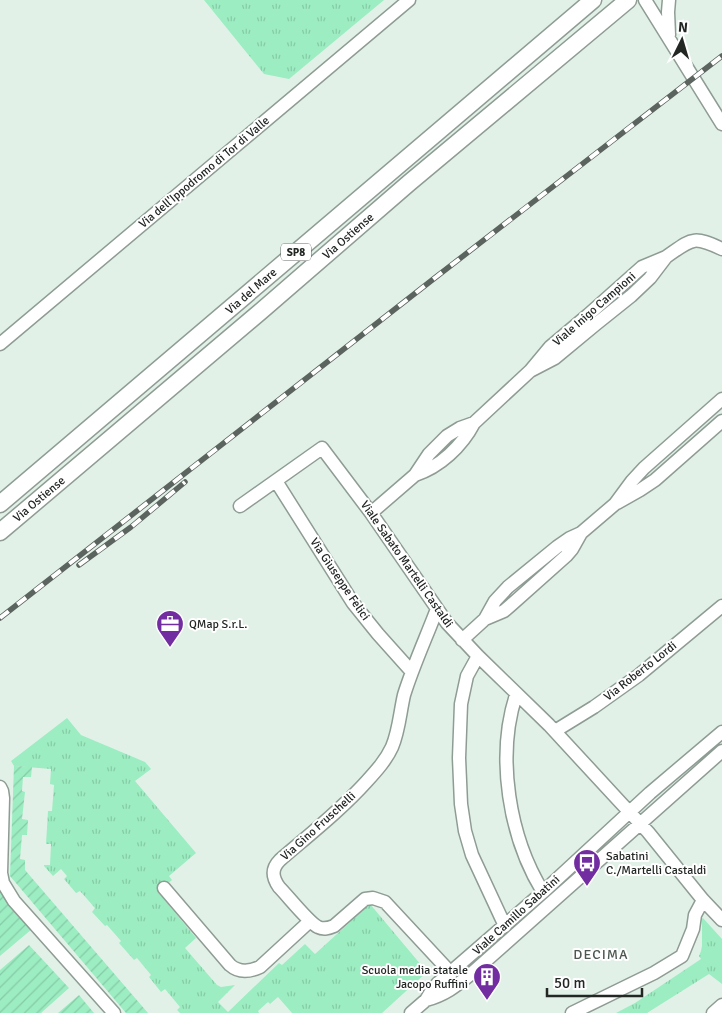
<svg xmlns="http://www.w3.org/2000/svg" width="722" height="1013" font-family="Signika,sans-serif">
<defs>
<pattern id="grass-tufts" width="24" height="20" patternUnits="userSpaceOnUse" patternTransform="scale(1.25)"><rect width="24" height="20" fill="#9cedc1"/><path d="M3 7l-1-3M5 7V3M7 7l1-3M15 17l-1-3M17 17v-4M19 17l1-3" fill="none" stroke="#86cba6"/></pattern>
<pattern id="garden-furrows" width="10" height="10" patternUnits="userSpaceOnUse" patternTransform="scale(1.25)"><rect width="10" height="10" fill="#9cedc1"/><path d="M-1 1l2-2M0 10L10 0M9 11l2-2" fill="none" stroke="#86cba6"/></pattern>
</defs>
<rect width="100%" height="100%" fill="#e2f1e8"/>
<path fill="url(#grass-tufts)" d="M204 0H384L289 79 264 74Z
M67 718 81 735 145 762 151 769 135 781 196 853 169 876 172 880 158 892 196 938 185 948 217 985 221 987 235 985 218 1002 228 1012 279 963 282 965 305 944 315 954 370 904 427 972 382 1013H292L278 997 270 1004 268 1002 258 1011 259 1013H180L177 1010 180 1007 165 989 161 992 149 977 151 975 137 958 134 960 119 943 121 941 107 925 105 926 92 912 95 908 80 891 76 893 64 879 67 876 61 869 53 876 44 866V865H50L51 844H46L48 811H52L54 785 50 784 51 769 14 766 11 761Z
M703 918 722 939V984L709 974 647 1013H616L635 1003 701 959 699 956 701 951 702 946V919Z"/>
<path fill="url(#garden-furrows)" d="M14 766 32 767 31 777H23L22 791 25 792 22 819 28 820 27 835H22L20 859 25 860V870L148 1013H126L10 876Z
M0 890 32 929 0 956Z
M29 945 69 988 41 1013H0V970Z
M79 995 94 1013H58Z"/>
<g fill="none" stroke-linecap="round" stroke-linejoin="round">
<defs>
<path id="minor" d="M645 0 722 124
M669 35 668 12 669 0
M666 257C692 239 692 235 722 249
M0 344 409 0
M474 423 530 371 550 347 588 315 642 267 666 257 650 278 631 296 596 324 555 358 530 371
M276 481 353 603 378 634 412 672
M617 503 640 490 655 480 722 421
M240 506 322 448 371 513 447 623 478 656 549 725 621 803 648 832 703 900 722 920
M371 513 415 475 429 454 447 436 460 428 474 423C462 446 440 467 415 475
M437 609C426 638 413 666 404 695 400 712 399 731 392 747 386 760 377 770 367 781 341 810 309 835 280 860 271 869 272 877 279 887 287 895 309 923 318 927 324 930 329 928 334 926L365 899 373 898 385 902 451 973
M485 619 504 611 511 605 566 556 572 549 581 533
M462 640 485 619 495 601 508 587 557 547 570 538 581 533 615 504 632 481 644 468 722 399
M478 656 467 676 461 704 459 758 461 804 465 831 472 855 505 926
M516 695C496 757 509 837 543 892
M555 731 594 707 639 675 722 606
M0 787 2 791 3 798 1 873 3 883 14 901 114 1013
M164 888 230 965C239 973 249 972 260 967L310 921
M426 1000C445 995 456 986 471 974L722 751
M411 1013 426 1000 432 990 437 984 543 892 650 793 722 732
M572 1013 654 973 682 956 693 929 695 915 703 900
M713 1013 722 1005"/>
<path id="major" d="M0 504 593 0
M0 532 260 312 409 183 628 0"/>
</defs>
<use href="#minor" stroke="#8e9c94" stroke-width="15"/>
<use href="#major" stroke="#8e9c94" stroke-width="19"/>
<use href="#minor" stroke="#fff" stroke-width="12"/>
<use href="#major" stroke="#fff" stroke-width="16"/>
<defs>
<path id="rail" d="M79 565 131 527 185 482
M0 618 436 277 722 56"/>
</defs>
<use href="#rail" stroke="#5c645f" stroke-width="5.5"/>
<use href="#rail" stroke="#fff" stroke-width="4" stroke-dasharray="11" stroke-linecap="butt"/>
</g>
<defs>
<symbol id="office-pin" viewBox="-11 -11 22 30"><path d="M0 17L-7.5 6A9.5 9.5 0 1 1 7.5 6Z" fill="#722da1" stroke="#fff"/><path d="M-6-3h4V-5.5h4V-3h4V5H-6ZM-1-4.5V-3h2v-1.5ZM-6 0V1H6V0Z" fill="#fff"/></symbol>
<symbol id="bus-pin" viewBox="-11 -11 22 30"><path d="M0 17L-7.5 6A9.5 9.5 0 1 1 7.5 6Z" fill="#722da1" stroke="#fff"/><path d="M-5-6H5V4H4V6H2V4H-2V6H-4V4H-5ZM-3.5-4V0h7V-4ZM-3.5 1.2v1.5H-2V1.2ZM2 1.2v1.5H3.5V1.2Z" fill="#fff"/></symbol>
<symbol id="building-pin" viewBox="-11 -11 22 30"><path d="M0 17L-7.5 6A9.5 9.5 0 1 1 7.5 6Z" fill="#722da1" stroke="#fff"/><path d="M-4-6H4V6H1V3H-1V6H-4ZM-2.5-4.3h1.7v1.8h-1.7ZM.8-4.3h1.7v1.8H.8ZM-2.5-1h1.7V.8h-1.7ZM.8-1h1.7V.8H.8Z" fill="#fff"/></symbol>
</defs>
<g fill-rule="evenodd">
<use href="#office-pin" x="154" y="608" width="32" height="43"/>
<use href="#bus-pin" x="571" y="847" width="32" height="43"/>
<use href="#building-pin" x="471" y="961" width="32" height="43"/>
</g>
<g text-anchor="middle" stroke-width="4" stroke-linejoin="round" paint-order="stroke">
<rect fill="#fff" stroke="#646866" stroke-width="1" x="281" y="243.5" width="30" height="17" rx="4"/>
<g font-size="11" font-weight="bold" fill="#222724">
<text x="296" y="256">SP8</text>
</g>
<g font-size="12" fill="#222724" stroke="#fff">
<text transform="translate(204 172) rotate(-40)" y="4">Via dell'Ippodromo di Tor di Valle</text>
<text transform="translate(348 236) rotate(-41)" y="4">Via Ostiense</text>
<text transform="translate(251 291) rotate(-41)" y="4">Via del Mare</text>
<text transform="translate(594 309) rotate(-41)" y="4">Viale Inigo Campioni</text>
<text transform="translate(39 499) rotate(-40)" y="4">Via Ostiense</text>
<text transform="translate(407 564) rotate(55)" y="4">Viale Sabato Martelli Castaldi</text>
<text transform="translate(340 579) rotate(56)" y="4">Via Giuseppe Felici</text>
<text transform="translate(640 671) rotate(-38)" y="4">Via Roberto Lordi</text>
<text transform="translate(318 826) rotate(-42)" y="4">Via Gino Fruschelli</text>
<text transform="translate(516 915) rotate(-42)" y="4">Viale Camillo Sabatini</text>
</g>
<g font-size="12" fill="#222724" stroke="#fff" text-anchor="start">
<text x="189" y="628">QMap S.r.L.</text>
<text x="606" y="860">Sabatini<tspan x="606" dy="14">C./Martelli Castaldi</tspan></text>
<text x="468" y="974" text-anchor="end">Scuola media statale<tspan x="468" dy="14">Jacopo Ruffini</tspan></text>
</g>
<g font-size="14" letter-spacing="1" fill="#4c5851" stroke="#fff">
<text x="601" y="959">DECIMA</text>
</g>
</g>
<g transform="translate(682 40) rotate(5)" stroke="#ffffff" stroke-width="4" paint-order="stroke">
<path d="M0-4L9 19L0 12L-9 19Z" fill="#222724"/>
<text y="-8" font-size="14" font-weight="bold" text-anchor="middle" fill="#222724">N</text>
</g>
<path d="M547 988v8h95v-8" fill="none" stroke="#222724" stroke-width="2.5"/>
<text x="554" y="988" font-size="15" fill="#222724" stroke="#ffffff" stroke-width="4" paint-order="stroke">50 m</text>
</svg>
